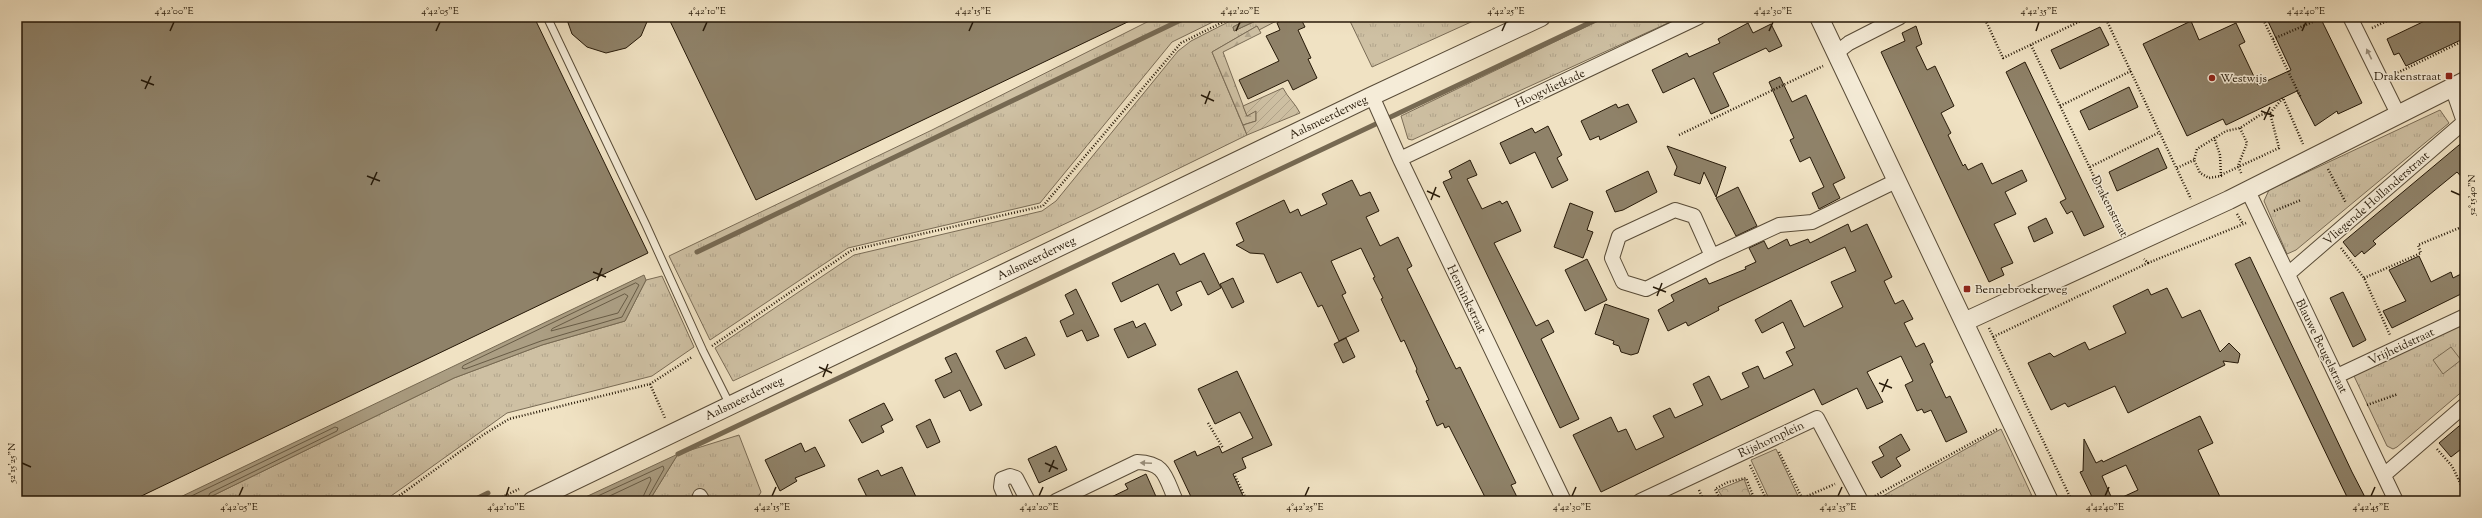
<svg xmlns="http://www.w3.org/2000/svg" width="2482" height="518" font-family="'Sorts Mill Goudy',serif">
<defs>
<pattern id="grass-tufts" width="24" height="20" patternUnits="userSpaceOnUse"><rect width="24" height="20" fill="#cec0a3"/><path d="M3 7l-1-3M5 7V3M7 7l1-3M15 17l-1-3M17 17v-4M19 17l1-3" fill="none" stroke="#b1a48b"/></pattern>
<pattern id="forest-firs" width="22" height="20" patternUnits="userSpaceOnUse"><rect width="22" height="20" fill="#cec0a3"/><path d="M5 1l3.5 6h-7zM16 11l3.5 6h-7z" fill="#b1a48b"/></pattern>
<pattern id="park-crowns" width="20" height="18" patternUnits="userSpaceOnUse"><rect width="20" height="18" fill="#cec0a3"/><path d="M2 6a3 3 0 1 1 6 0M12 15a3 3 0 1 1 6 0" fill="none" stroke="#b1a48b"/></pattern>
<pattern id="garden-furrows" width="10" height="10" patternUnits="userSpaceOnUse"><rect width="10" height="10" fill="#cec0a3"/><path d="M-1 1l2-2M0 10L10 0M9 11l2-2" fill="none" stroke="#b1a48b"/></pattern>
</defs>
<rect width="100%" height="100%" fill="#f0e2c3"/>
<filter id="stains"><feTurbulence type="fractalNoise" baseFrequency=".005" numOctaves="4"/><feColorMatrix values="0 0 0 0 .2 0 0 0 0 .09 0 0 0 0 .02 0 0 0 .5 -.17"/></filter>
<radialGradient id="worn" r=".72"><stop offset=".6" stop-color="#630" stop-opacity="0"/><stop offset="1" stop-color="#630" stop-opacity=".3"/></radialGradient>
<path fill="url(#grass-tufts)" stroke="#7a6c56" d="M1157 17H1223L1172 42 1040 203 848 248 710 340 669 256 932 130Z
M1238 17H1252L1233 27 1234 31 1264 17H1284L1259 30 1257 26 1212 52 1247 135 1090 212 733 381 715 348 854 255 1042 211 1056 201 1178 51 1191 41Z
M1348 17H1482L1372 67Z
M1606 17H1681L1412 140 1408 139 1401 116Z
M2440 110 2449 123 2296 250 2287 254 2264 201 2269 190Z
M662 276 694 347 652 376 507 413 384 501H208L212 496 454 378 542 345 625 321 646 280Z
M2465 320V389L2397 447 2393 449 2387 446 2354 376Z
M2001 429 2032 496 2028 501H1874Z
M739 435 761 492 756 501H649L678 454Z"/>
<path fill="url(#forest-firs)" stroke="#7a6c56" d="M1257 26 1261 33 1223 52 1247 116 1256 110V121L1243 125 1212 52Z"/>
<path fill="url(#park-crowns)" stroke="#7a6c56" d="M1744 479 1752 500 1725 501 1718 490Z"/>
<path fill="url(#garden-furrows)" stroke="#7a6c56" d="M1283 88C1288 98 1295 103 1300 113L1247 135 1243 125 1256 121V111L1247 116 1243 106Z"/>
<path fill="#cec0a3" stroke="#7a6c56" d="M2451 347 2461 360 2443 374 2433 360Z
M1776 449 1798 496 1787 501H1770L1751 460Z"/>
<path fill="#ab9e83" stroke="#766952" d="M1252 17H1264L1234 31 1233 27Z
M644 275 646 280 625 321 542 345 454 378 212 496 208 501H172Z
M678 454 649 501H577Z"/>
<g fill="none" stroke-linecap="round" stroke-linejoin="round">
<path stroke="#685c46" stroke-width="1" d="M636 283 639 285 622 317 541 341 465 369 462 368 463 366Z
M625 294 628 296 618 313 551 331 552 329Z
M181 501 335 427 338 428 337 431 210 493 206 501
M587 501 663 466 664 469 646 501
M599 501 650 477 651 480 641 501"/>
<path stroke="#766952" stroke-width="5" d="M697 252 1187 17
M678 454 1602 17
M472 501 488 493"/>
</g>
<path fill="#8f8269" stroke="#261908" d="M17 17H534L648 253 131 501H17Z
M566 17H649L641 36 626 48 606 53 587 47 572 34Z
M668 17H1138L756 200Z
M1289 17H1300L1305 27 1298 30 1311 58 1308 59 1317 78 1293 90 1288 80 1248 99 1239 80 1279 61 1266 36 1280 30 1277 23Z
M2266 17H2320L2362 103 2338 114 2337 111 2315 126 2297 91 2226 125 2223 119 2187 136 2143 44 2191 21 2199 40 2236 23 2245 42 2239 45 2258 85 2291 70Z
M2433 17H2462L2465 23V38L2406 66 2399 53 2394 55 2387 39Z
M1748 23 1753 33 1771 24 1782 46 1769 52 1766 48 1713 73 1729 106 1711 114 1694 78 1663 93 1652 70 1687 53 1689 57 1720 43 1718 39Z
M1916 26 1922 44 1916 47 1927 70 1935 66 1954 106 1941 113 1951 133 1948 135 1963 166 1965 164 1968 170 1982 163 1992 184 2022 170 2027 181 2005 192 2016 214 1994 224 2013 263 2001 268 2004 275 1989 282 1881 52 1905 41 1902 33Z
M2100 27 2109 45 2060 69 2051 50Z
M2025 62 2104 227 2084 236 2072 211 2067 214 2060 202 2066 199 2006 72Z
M1780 77 1792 102 1806 95 1845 178 1833 184 1840 198 1819 209 1812 193 1824 187 1810 157 1800 162 1790 140 1794 138 1769 82Z
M2129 87 2138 107 2089 130 2080 111Z
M1616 104 1618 108 1628 104 1637 122 1600 140 1599 136 1590 140 1581 121Z
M1548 126 1562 155 1557 158 1568 180 1552 188 1535 152 1510 164 1500 143 1532 128 1535 133Z
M2465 140V181L2457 172 2373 241 2376 244 2364 254 2362 251 2355 257 2343 242Z
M1667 146 1726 167 1716 197 1704 172 1700 184 1674 175 1677 167Z
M2158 148 2167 168 2117 191 2109 172Z
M1470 160 1477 175 1467 179 1482 209 1500 201 1502 204 1507 201 1521 231 1494 243 1536 326 1548 320 1554 332 1541 339 1579 419 1560 428 1443 182 1452 178 1449 171Z
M1648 171 1657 192 1623 210 1615 212 1606 191Z
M1352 180 1360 196 1370 192 1379 211 1366 217 1380 246 1398 237 1412 266 1407 269 1456 369 1460 367 1516 483 1511 485 1519 501H1487L1449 426 1445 428 1443 423 1437 426 1426 401 1429 400 1416 371 1417 369 1404 340 1401 342 1381 299 1383 298 1373 278 1375 277 1361 248 1331 261 1346 293 1342 295 1359 331 1339 341 1322 305 1318 307 1301 272 1277 283 1264 254 1250 253 1236 245 1244 241 1236 223 1284 200 1290 213 1298 209 1301 216 1327 204 1322 194Z
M1738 187 1757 226 1736 236 1716 198Z
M1570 203 1593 212 1587 230 1593 232 1583 258 1554 247Z
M2046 218 2053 233 2034 242 2028 227Z
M1848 224 1851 232 1867 224 1892 277 1884 281 1895 304 1903 300 1913 319 1904 323 1916 347 1924 343 1933 362 1930 364 1946 398 1950 396 1967 432 1946 442 1931 410 1924 413 1922 409 1917 411 1905 385 1913 381 1901 356 1867 372 1883 402 1867 409 1857 388 1822 405 1814 389 1601 492 1573 435 1611 417 1618 432 1626 429 1636 450 1664 437 1653 416 1670 408 1675 418 1703 405 1693 384 1709 376 1721 400 1749 387 1742 373 1758 366 1764 379 1793 365 1786 352 1795 348 1783 322 1762 333 1755 320 1791 300 1804 327 1843 307 1831 282 1856 271 1845 247 1718 307 1719 310 1688 326 1686 322 1668 331 1658 310 1674 301 1671 295 1706 278 1709 284 1746 269 1745 267 1756 262 1749 248 1764 241 1768 249 1787 239 1790 246 1808 239 1810 243Z
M1174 253 1180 265 1204 253 1221 288 1208 295 1201 281 1176 292 1182 305 1171 311 1158 284 1121 302 1112 283Z
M2419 256 2431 282 2451 272 2453 278 2465 272V292L2392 328 2383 311 2406 301 2389 270Z
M2250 257 2352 472 2367 501H2349L2332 466 2235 264Z
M1587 259 1607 300 1585 311 1565 270Z
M1233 278 1244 302 1232 308 1220 284Z
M2167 288 2182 318 2200 310 2220 352 2229 343 2240 354 2238 363 2223 361 2225 365 2128 413 2115 386 2068 407 2065 403 2051 410 2028 363 2050 353 2054 357 2085 342 2089 350 2126 333 2113 306 2148 289 2151 295Z
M1076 289 1099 336 1087 341 1082 330 1067 337 1060 321 1074 314 1065 295Z
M2343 292 2366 340 2353 347 2330 298Z
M1605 304 1649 319 1638 353 1631 355 1621 352 1619 346 1613 344 1614 341 1595 334Z
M1133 321 1136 328 1145 323 1156 345 1128 358 1114 329Z
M1026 337 1035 355 1005 369 996 351Z
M1346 338 1355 357 1343 363 1334 344Z
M956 353 982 405 970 411 960 390 944 398 935 380 952 372 945 358Z
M1237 371 1272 445 1242 458 1246 468 1233 474 1243 496 1232 501H1193L1174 461 1195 451 1197 456 1219 446 1222 453 1253 438 1240 412 1215 424 1198 389Z
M884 403 893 420 881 426 884 432 862 443 849 420Z
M2200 416 2213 443 2198 450 2222 501H2114L2138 490 2126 465 2102 476 2113 501H2094L2080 472 2083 471 2084 439 2096 463 2102 460 2103 462Z
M930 419 940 442 927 448 916 426Z
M2465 421V446L2451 457 2439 443Z
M1901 434 1910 450 1896 458 1901 466 1881 478 1872 462 1884 456 1879 447Z
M801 443 805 452 815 447 825 466 795 478 797 481 780 491 765 460Z
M1056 446 1067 470 1039 483 1028 459Z
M902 467 918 501H869L858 479 878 470 881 476Z
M1146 474 1158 501H1103L1128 489 1125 484Z"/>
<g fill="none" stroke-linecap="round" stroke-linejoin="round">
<defs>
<path id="service" d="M547 17 646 225 703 351 730 405"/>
<path id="minor" d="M2350 17 2398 114
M1836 53 1849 43 1900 17
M1372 96 1400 159 1564 501
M1400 159 1699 17
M2248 191 2396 501
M1675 210 1694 216 1712 256 1646 289 1623 282 1612 258 1619 236Z
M1712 256 1779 225 1812 222 1896 181
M2288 274 2464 122 2452 87
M2337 376 2465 316
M2384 475 2465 405
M700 496 703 501
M1007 501 1001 487 1002 479 1010 476 1016 478 1028 501
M1056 501 1137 462C1166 463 1165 477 1176 501
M1640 501 1817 418 1861 501"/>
<path id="tertiary" d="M1819 17 2049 501
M1964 322 2229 200 2465 81
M532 501 1372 96 1541 17"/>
</defs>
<use href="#service" stroke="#584b37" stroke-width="9"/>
<use href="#minor" stroke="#584b37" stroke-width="16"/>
<use href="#tertiary" stroke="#584b37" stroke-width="20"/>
<path stroke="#261908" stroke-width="2.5" stroke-dasharray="1 2" stroke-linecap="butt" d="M1984 17 2003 58 2089 17
M2105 17 2191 199
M2262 17 2301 98
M2372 28 2395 17
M2273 39 2324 17
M2031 45 2120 231
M2395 74 2465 40
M2060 106 2131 71
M2240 128 2247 143 2238 166 2242 175
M1679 135 1823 66
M2214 137 2220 155 2221 176 2209 178 2200 173 2194 160 2197 149 2226 131 2240 128 2260 115 2270 113 2283 98 2303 144
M2090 167 2160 132
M2177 168 2194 160
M2328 169 2346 203
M2221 175 2279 148 2270 113
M2274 211 2301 200
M2237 214 2243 224
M2341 248 2364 278 2390 335
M2148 263 2246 223
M2364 278 2421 253 2418 245 2464 226 2462 219 2465 217
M1989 328 2072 501
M1993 337 2148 263 2144 259
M712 346 852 250 1043 206 1181 43 1233 17
M650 384 665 418
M2367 405 2398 394
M1208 423 1223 448
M2437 449 2452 466 2465 493
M1779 452 1802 498
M1750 465 1767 501
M1235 476 1247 501
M2459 480 2465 477
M1699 490 1704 501
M1875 496 1997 429
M392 501 483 435 509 419 650 384 692 357
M494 501 519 489
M1721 501 1715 489 1728 482 1746 478 1755 501
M1758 501 1766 498
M1796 501 1835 484"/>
<use href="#service" stroke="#f5ecd8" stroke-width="7"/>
<use href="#minor" stroke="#f5ecd8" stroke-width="14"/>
<use href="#tertiary" stroke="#f5ecd8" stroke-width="18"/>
</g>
<defs><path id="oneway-solid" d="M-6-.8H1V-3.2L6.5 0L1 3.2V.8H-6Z"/></defs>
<g fill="#988d7a">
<use href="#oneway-solid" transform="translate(2369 54) rotate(-116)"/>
<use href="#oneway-solid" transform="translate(1146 463) rotate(-177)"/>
</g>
<path fill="none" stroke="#261908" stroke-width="1.5" d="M170 31 174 22M436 31 440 22M703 31 707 22M969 31 973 22M1236 31 1240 22M1502 31 1506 22M1769 31 1773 22M2036 31 2039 22M2302 31 2306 22M141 80 154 85M145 89 151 76M1201 95 1214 101M1205 104 1210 91M2261 111 2274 116M2264 120 2270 107M367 176 380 181M371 185 377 172M1427 191 1440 197M2451 191 2460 195M1431 200 1436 187M593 272 606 277M597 281 602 268M1653 287 1666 292M1657 296 1662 283M819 367 832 373M823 377 828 364M1879 383 1892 388M1882 392 1888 379M22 463 31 467M1045 463 1058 469M1049 472 1054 460M239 496 243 487M506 496 509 487M772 496 776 487M1039 496 1043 487M1305 496 1309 487M1572 496 1576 487M1838 496 1842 487M2105 496 2109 487M2371 496 2375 487"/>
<g fill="#8f2418" stroke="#f5ecd8" stroke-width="1.5">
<rect x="2445" y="72" width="8" height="8" rx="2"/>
<circle cx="2212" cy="78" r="4"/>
<rect x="1963" y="285" width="8" height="8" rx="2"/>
</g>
<g text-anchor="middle" stroke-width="3" stroke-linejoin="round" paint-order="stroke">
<g font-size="12" fill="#261908" stroke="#f5ecd8" text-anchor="start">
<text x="2441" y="80" text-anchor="end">Drakenstraat</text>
<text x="2220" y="82">Westwijs</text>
<text x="1975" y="293">Bennebroekerweg</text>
</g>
<g font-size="12" fill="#261908" stroke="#f5ecd8">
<text transform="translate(1550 88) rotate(-25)" y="4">Hoogvlietkade</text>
<text transform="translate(1328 117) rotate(-26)" y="4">Aalsmeerderweg</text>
<text transform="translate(2376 198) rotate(-41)" y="4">Vliegende Hollanderstraat</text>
<text transform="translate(2110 206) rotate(63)" y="4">Drakenstraat</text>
<text transform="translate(1036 258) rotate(-26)" y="4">Aalsmeerderweg</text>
<text transform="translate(1467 299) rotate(64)" y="4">Henninkstraat</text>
<text transform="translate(2322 346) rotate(64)" y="4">Blauwe Beugelstraat</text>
<text transform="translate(2401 346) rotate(-25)" y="4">Vrijheidstraat</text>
<text transform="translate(744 398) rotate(-26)" y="4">Aalsmeerderweg</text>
<text transform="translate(1771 439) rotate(-25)" y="4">Rijshornplein</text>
</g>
</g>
<rect width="2482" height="518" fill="none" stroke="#f0e2c3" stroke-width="44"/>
<rect x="22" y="22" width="2438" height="474" fill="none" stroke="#261908" stroke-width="1.5"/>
<g font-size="10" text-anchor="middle" fill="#261908">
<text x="174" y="14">4°42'00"E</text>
<text x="440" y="14">4°42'05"E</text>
<text x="707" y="14">4°42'10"E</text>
<text x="973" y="14">4°42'15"E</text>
<text x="1240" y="14">4°42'20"E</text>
<text x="1506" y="14">4°42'25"E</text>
<text x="1773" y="14">4°42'30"E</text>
<text x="2039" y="14">4°42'35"E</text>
<text x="2306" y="14">4°42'40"E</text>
<text transform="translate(2471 195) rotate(-90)" y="4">52°15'40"N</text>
<text transform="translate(11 463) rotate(-90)" y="4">52°15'25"N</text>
<text x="239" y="510">4°42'05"E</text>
<text x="506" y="510">4°42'10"E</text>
<text x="772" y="510">4°42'15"E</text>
<text x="1039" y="510">4°42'20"E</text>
<text x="1305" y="510">4°42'25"E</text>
<text x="1572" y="510">4°42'30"E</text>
<text x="1838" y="510">4°42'35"E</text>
<text x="2105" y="510">4°42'40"E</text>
<text x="2371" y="510">4°42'45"E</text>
</g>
<rect width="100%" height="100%" filter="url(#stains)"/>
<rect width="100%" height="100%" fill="url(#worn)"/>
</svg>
